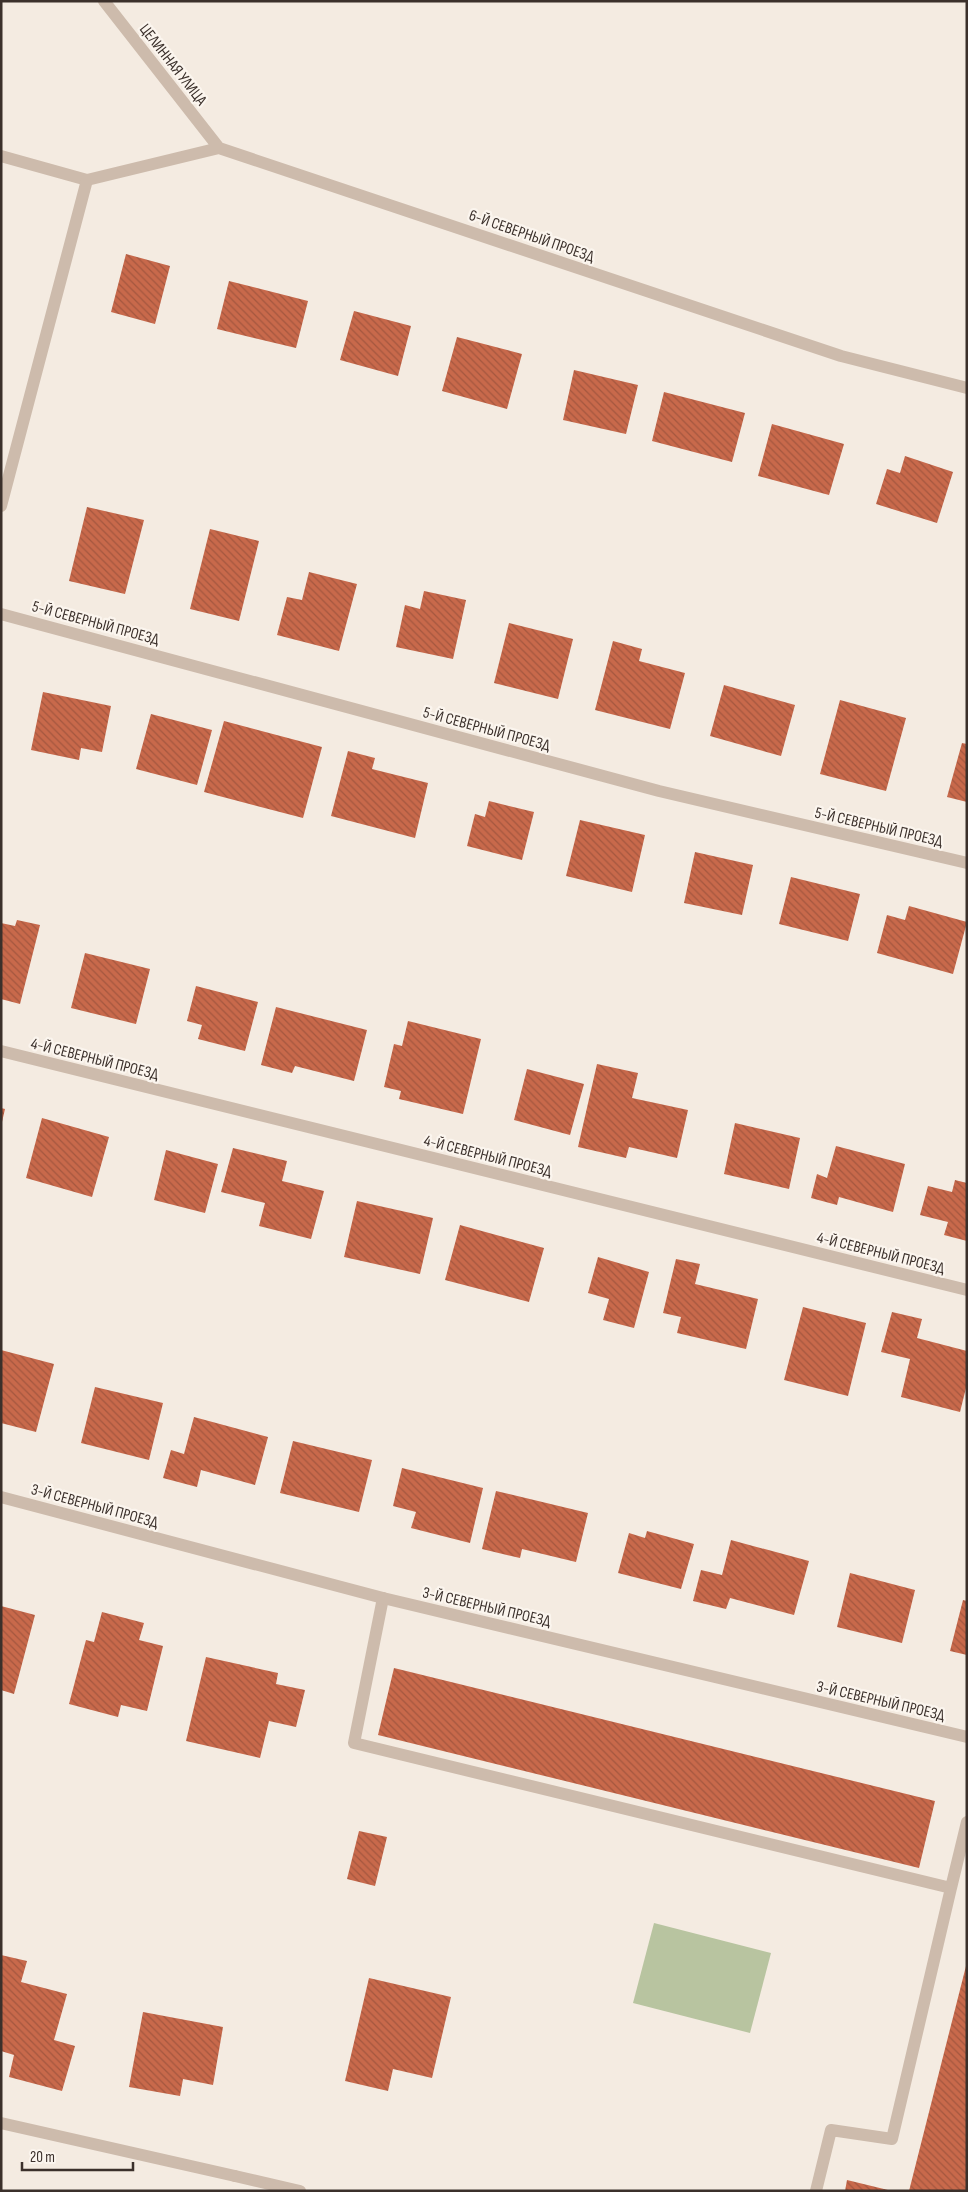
<svg xmlns="http://www.w3.org/2000/svg" width="968" height="2192" font-family="'Sofia Sans Condensed',sans-serif">
<defs>
<pattern id="building-back-hatch" width="6" height="6" patternUnits="userSpaceOnUse" patternTransform="scale(1.25)"><rect width="6" height="6" fill="#c8694b"/><path d="M-1 5l2 2M0 0l6 6M5-1l2 2" fill="none" stroke="#a4573f"/></pattern>
</defs>
<rect width="100%" height="100%" fill="#f4ebe1"/>
<path fill="#b8c4a0" d="M654 1923 771 1953 750 2033 633 2003Z"/>
<path fill="url(#building-back-hatch)" d="M126 254 170 266 155 324 111 312Z
M229 281 308 301 296 348 217 329Z
M354 311 411 326 398 376 340 360Z
M457 337 522 354 507 409 442 391Z
M574 370 638 385 626 434 563 420Z
M664 392 745 413 732 462 652 441Z
M772 424 844 444 829 495 758 476Z
M905 456 953 472 937 523 876 504 887 469 900 473Z
M87 507 144 520 125 594 69 581Z
M210 529 259 541 239 621 190 609Z
M309 572 357 584 339 651 277 635 287 597 302 600Z
M424 591 466 600 453 659 396 647 405 605 420 609Z
M509 623 573 639 558 699 494 683Z
M613 641 642 649 639 661 685 673 670 729 595 710Z
M724 685 795 705 781 756 710 736Z
M43 692 111 706 102 752 81 748 79 760 31 750Z
M840 700 906 718 886 791 820 774Z
M151 714 212 730 197 785 136 769Z
M224 721 322 747 303 818 204 792Z
M962 743 967 744V802L947 797Z
M348 751 375 758 372 769 428 783 415 838 331 816Z
M489 801 534 812 522 860 467 846 475 814 485 817Z
M580 820 645 835 632 892 566 876Z
M695 852 753 865 742 915 684 903Z
M791 877 860 894 848 941 779 924Z
M909 906 967 922 953 974 877 953 887 915 905 920Z
M17 920 40 925 20 1004 1 999V923L15 926Z
M85 953 150 969 136 1024 71 1008Z
M196 986 258 1002 245 1051 198 1039 202 1025 187 1021Z
M276 1007 367 1030 354 1081 295 1066 292 1073 261 1065Z
M408 1021 481 1039 463 1114 399 1099 401 1091 384 1087 394 1044 402 1046Z
M597 1064 638 1073 632 1098 688 1110 677 1158 629 1147 626 1158 578 1147Z
M527 1069 584 1084 570 1135 514 1120Z
M1 1108 5 1109 2 1122H1Z
M42 1118 109 1137 92 1197 26 1178Z
M735 1123 800 1138 789 1189 724 1174Z
M836 1146 905 1164 893 1212 839 1197 837 1205 811 1198 817 1174 827 1178Z
M233 1148 287 1161 282 1181 324 1191 311 1239 259 1226 265 1203 221 1192Z
M166 1150 218 1164 205 1213 154 1200Z
M955 1180 967 1183V1241L944 1235 948 1222 920 1215 928 1186 952 1192Z
M357 1201 433 1218 420 1274 344 1257Z
M460 1225 544 1248 529 1302 445 1280Z
M598 1257 649 1272 634 1328 603 1320 609 1299 588 1293Z
M676 1259 700 1264 695 1284 758 1299 746 1349 677 1333 681 1317 663 1313Z
M803 1307 866 1323 848 1396 784 1380Z
M892 1312 922 1319 917 1338 967 1351V1384L960 1412 901 1397 910 1359 881 1352Z
M1 1350 54 1364 36 1432 1 1423Z
M95 1387 163 1403 149 1460 81 1443Z
M194 1417 268 1437 255 1485 201 1470 197 1487 163 1478 171 1450 184 1454Z
M293 1441 372 1460 359 1512 280 1493Z
M402 1468 483 1488 470 1543 411 1528 416 1512 393 1506Z
M496 1491 588 1513 576 1562 522 1549 520 1558 482 1549Z
M647 1531 694 1544 681 1589 618 1573 629 1533 645 1538Z
M731 1540 809 1561 794 1615 730 1598 726 1609 693 1601 701 1570 722 1575Z
M850 1573 915 1590 902 1643 837 1627Z
M963 1600 967 1601V1655L950 1651Z
M1 1606 35 1615 14 1694 1 1690Z
M102 1612 144 1623 139 1640 163 1646 147 1711 121 1705 118 1717 69 1704 86 1640 94 1642Z
M206 1657 278 1673 276 1684 305 1690 296 1727 269 1721 260 1758 186 1741Z
M394 1668 935 1801 919 1868 378 1735Z
M359 1831 387 1837 375 1886 347 1879Z
M1 1955 27 1961 21 1982 67 1994 54 2040 75 2046 62 2091 9 2077 14 2055 1 2051Z
M966 1966 967 2191H909Z
M369 1978 451 1997 432 2078 393 2069 388 2091 345 2081Z
M143 2012 223 2027 213 2085 183 2079 180 2096 129 2087Z
M847 2180 888 2190V2191H845Z"/>
<g fill="none" stroke-linecap="round" stroke-linejoin="round">
<path stroke="#cdbbac" stroke-width="12" d="M1 156 87 180
M383 1598 354 1743 951 1888 892 2139 831 2130 816 2191
M951 1888 967 1822
M235 2176 300 2191"/>
<path stroke="#cdbbac" stroke-width="12" d="M104 1 219 148
M1 506 87 180 219 148 841 356 967 388
M1 614 659 791 967 863
M1 1051 967 1290
M1 1497 383 1598 967 1737
M1 2123 235 2176"/>
</g>
<g text-anchor="middle" stroke-width="4.5" stroke-linejoin="round" paint-order="stroke">
<g font-size="16" fill="#3b302b" stroke="#fbf5ee">
<text transform="translate(174 64) rotate(52)" y="6">ЦЕЛИННАЯ УЛИЦА</text>
<text transform="translate(532 235) rotate(19)" y="6">6-Й СЕВЕРНЫЙ ПРОЕЗД</text>
<text transform="translate(96 622) rotate(15)" y="6">5-Й СЕВЕРНЫЙ ПРОЕЗД</text>
<text transform="translate(487 728) rotate(15)" y="6">5-Й СЕВЕРНЫЙ ПРОЕЗД</text>
<text transform="translate(879 826) rotate(13)" y="6">5-Й СЕВЕРНЫЙ ПРОЕЗД</text>
<text transform="translate(95 1058) rotate(14)" y="6">4-Й СЕВЕРНЫЙ ПРОЕЗД</text>
<text transform="translate(488 1155) rotate(14)" y="6">4-Й СЕВЕРНЫЙ ПРОЕЗД</text>
<text transform="translate(881 1252) rotate(14)" y="6">4-Й СЕВЕРНЫЙ ПРОЕЗД</text>
<text transform="translate(95 1505) rotate(15)" y="6">3-Й СЕВЕРНЫЙ ПРОЕЗД</text>
<text transform="translate(487 1606) rotate(13)" y="6">3-Й СЕВЕРНЫЙ ПРОЕЗД</text>
<text transform="translate(881 1700) rotate(13)" y="6">3-Й СЕВЕРНЫЙ ПРОЕЗД</text>
</g>
</g>
<rect width="968" height="2192" fill="none" stroke="#3b302b" stroke-width="5"/>
<path d="M22 2162v8h111v-8" fill="none" stroke="#3b302b" stroke-width="2.5"/>
<text x="30" y="2162" font-size="15" fill="#3b302b" stroke="#fbf5ee" stroke-width="4" paint-order="stroke">20 m</text>
</svg>
